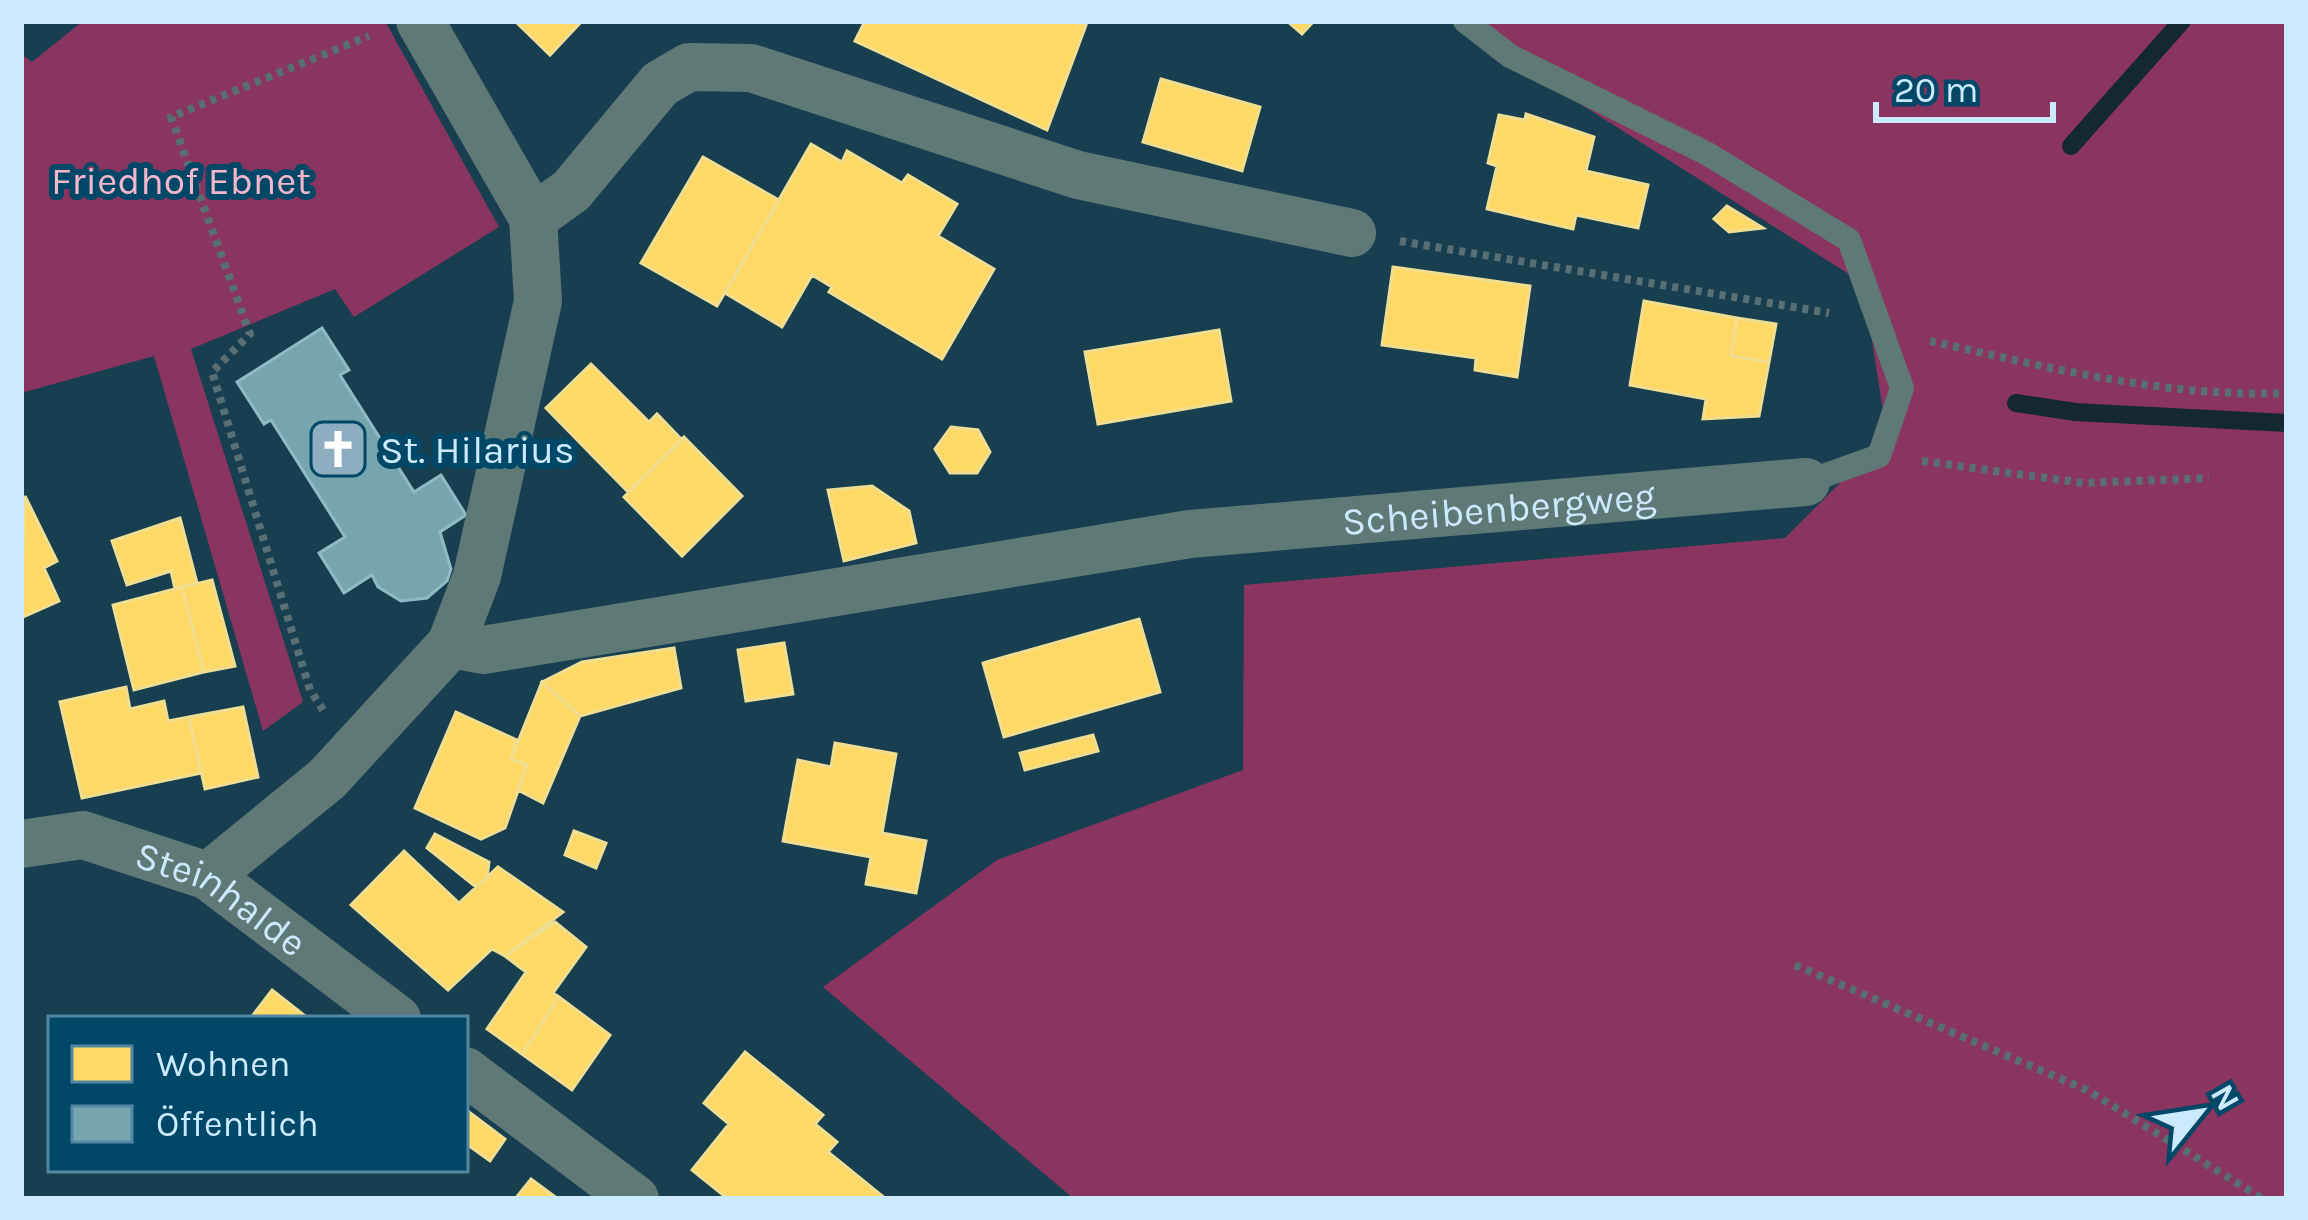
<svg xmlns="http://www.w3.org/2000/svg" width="2308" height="1220" font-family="Karla,sans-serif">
<rect width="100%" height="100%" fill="#183f50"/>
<path fill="#8a355f" d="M83 21H385L499 227 354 317 335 289 191 349 303 702 263 731 154 356 21 393V54L32 62Z
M1470 21H2287V1199H1074L823 987 997 860 1243 770 1244 585 1785 538 1887 436 1863 283 1495 50Z"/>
<path fill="#ffd966" stroke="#f0de93" stroke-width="3" d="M515 21H582L550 55Z
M865 21H1076L1086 25 1047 130 855 41Z
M1287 21H1314L1302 34Z
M1161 79 1260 107 1242 171 1143 142Z
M1526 114 1594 137 1586 171 1648 185 1638 228 1576 215 1573 229 1487 209 1497 166 1488 163 1499 115 1525 120Z
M811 144 842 162 847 151 902 183 908 175 957 204 938 236 994 269 942 359 829 292 832 287 812 275 782 327 725 293Z
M703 157 779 200 717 306 641 263Z
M1727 206 1763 228 1729 232 1714 219Z
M1393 267 1530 286 1517 377 1475 370 1476 358 1382 345Z
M1644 301 1737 318 1731 356 1769 362 1759 416 1703 419 1706 399 1630 385Z
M1737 318 1776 324 1769 362 1731 356Z
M1219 330 1231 401 1098 424 1085 352Z
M591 364 649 422 657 414 682 440 628 492 546 408Z
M951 427 978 430 990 452 977 473H950L935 449Z
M684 437 742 496 682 556 624 497Z
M872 486 909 511 916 543 844 561 828 490Z
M25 496 57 561 44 568 59 601 21 618Z
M180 518 197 583 175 589 171 571 127 585 112 541Z
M212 580 235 666 204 672 182 587Z
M182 587 204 672 134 690 113 605Z
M1139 619 1160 692 1004 737 983 663Z
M784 643 793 694 746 701 738 650Z
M674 648 681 688 580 716 542 682 582 662Z
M542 682 580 716 543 803 518 790 527 765 511 759Z
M126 687 130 709 164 701 168 721 189 717 201 773 82 798 60 702Z
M243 707 258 777 205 789 189 717Z
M456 712 517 740 511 759 527 765 505 828 481 839 415 808Z
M1093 735 1098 751 1025 770 1020 753Z
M835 743 896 754 882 833 926 841 916 893 866 884 871 857 783 841 798 760 831 767Z
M574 831 606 843 596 868 565 855Z
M435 834 489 862 487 878 476 887 427 848Z
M404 851 459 903 498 867 563 912 505 956 492 949 448 990 351 905Z
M555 922 586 947 553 993 559 997 522 1054 487 1029 526 972 505 956Z
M272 990 309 1019H250Z
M559 997 610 1035 572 1090 522 1054Z
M745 1052 823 1115 815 1124 837 1142 828 1152 886 1199H728L692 1170 729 1124 704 1103Z
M465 1109 505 1139 490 1161 465 1143Z
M531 1179 558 1199H515Z"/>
<path fill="#76a5af" stroke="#90bac6" stroke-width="3" d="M322 328 349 370 340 375 414 492 441 475 466 515 440 532 451 569 447 581 427 598 401 601 378 587 372 575 344 593 319 553 345 537 271 420 264 424 237 382Z"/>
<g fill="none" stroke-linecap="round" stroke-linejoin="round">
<path stroke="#142834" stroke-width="18" d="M2071 146 2182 21
M2016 403 2075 412 2287 423"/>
<path stroke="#587073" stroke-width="8" stroke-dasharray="6 6" stroke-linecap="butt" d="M1400 241 1829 313
M1930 341C2046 367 2168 398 2287 393
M1922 461 2083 483 2209 478
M323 710 310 690 212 372 250 334 171 117 369 36
M1795 965 2087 1090 2263 1199"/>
<path stroke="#5f7976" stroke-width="24" d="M1465 21 1510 56 1706 153 1849 240 1902 388 1879 456 1806 482"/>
<g stroke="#5f7976" stroke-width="48">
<path d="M533 218 571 191 660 84 689 67 751 68 1078 175 1352 233"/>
<path id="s1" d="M451 644 483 650 1190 534 1806 482"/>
<path id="s2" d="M21 844 83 835 208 876 397 1019"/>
<path d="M208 876 327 779 451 644 477 576 538 301 533 218 420 21"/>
<path d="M465 1071 635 1199"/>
</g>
</g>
<defs>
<symbol id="church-square" viewBox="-11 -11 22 22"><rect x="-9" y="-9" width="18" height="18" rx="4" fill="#8daec0" stroke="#004768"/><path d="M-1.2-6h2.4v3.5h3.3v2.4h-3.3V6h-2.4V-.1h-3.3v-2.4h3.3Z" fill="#fff"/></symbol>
</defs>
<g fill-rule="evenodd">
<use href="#church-square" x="305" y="416" width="66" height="66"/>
</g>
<g text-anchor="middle" stroke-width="12" stroke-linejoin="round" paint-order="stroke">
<g font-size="39" fill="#f5b7cb" stroke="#004768">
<text x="181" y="194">Friedhof Ebnet</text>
</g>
<g font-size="39" fill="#cceafd" stroke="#004768" text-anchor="start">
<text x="380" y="463">St. Hilarius</text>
</g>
<g font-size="39" fill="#cceafd" stroke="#004768">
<text dy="14" stroke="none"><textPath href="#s1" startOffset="1059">Scheibenbergweg</textPath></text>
<text dy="14" stroke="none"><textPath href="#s2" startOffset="216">Steinhalde</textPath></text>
</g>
</g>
<rect width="2308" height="1220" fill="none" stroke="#cceafd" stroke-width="48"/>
<rect x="48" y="1016" width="420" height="156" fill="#004768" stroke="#5288a4" stroke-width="3"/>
<rect x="72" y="1046" width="60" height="36" fill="#ffd966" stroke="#5288a4" stroke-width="3"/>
<text x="156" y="1076" font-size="36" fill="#cceafd">Wohnen</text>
<rect x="72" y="1106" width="60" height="36" fill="#76a5af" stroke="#5288a4" stroke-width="3"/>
<text x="156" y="1136" font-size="36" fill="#cceafd">Öffentlich</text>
<g transform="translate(2200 1112) rotate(60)" stroke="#004768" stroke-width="9" paint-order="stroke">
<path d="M0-9L21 45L0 30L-21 45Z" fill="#cceafd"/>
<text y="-18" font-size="33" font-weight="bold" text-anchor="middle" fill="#cceafd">N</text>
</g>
<path d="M1876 102v18h177v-18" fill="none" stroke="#cceafd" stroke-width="6"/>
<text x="1894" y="102" font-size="36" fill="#cceafd" stroke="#004768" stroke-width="9" paint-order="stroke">20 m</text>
</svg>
